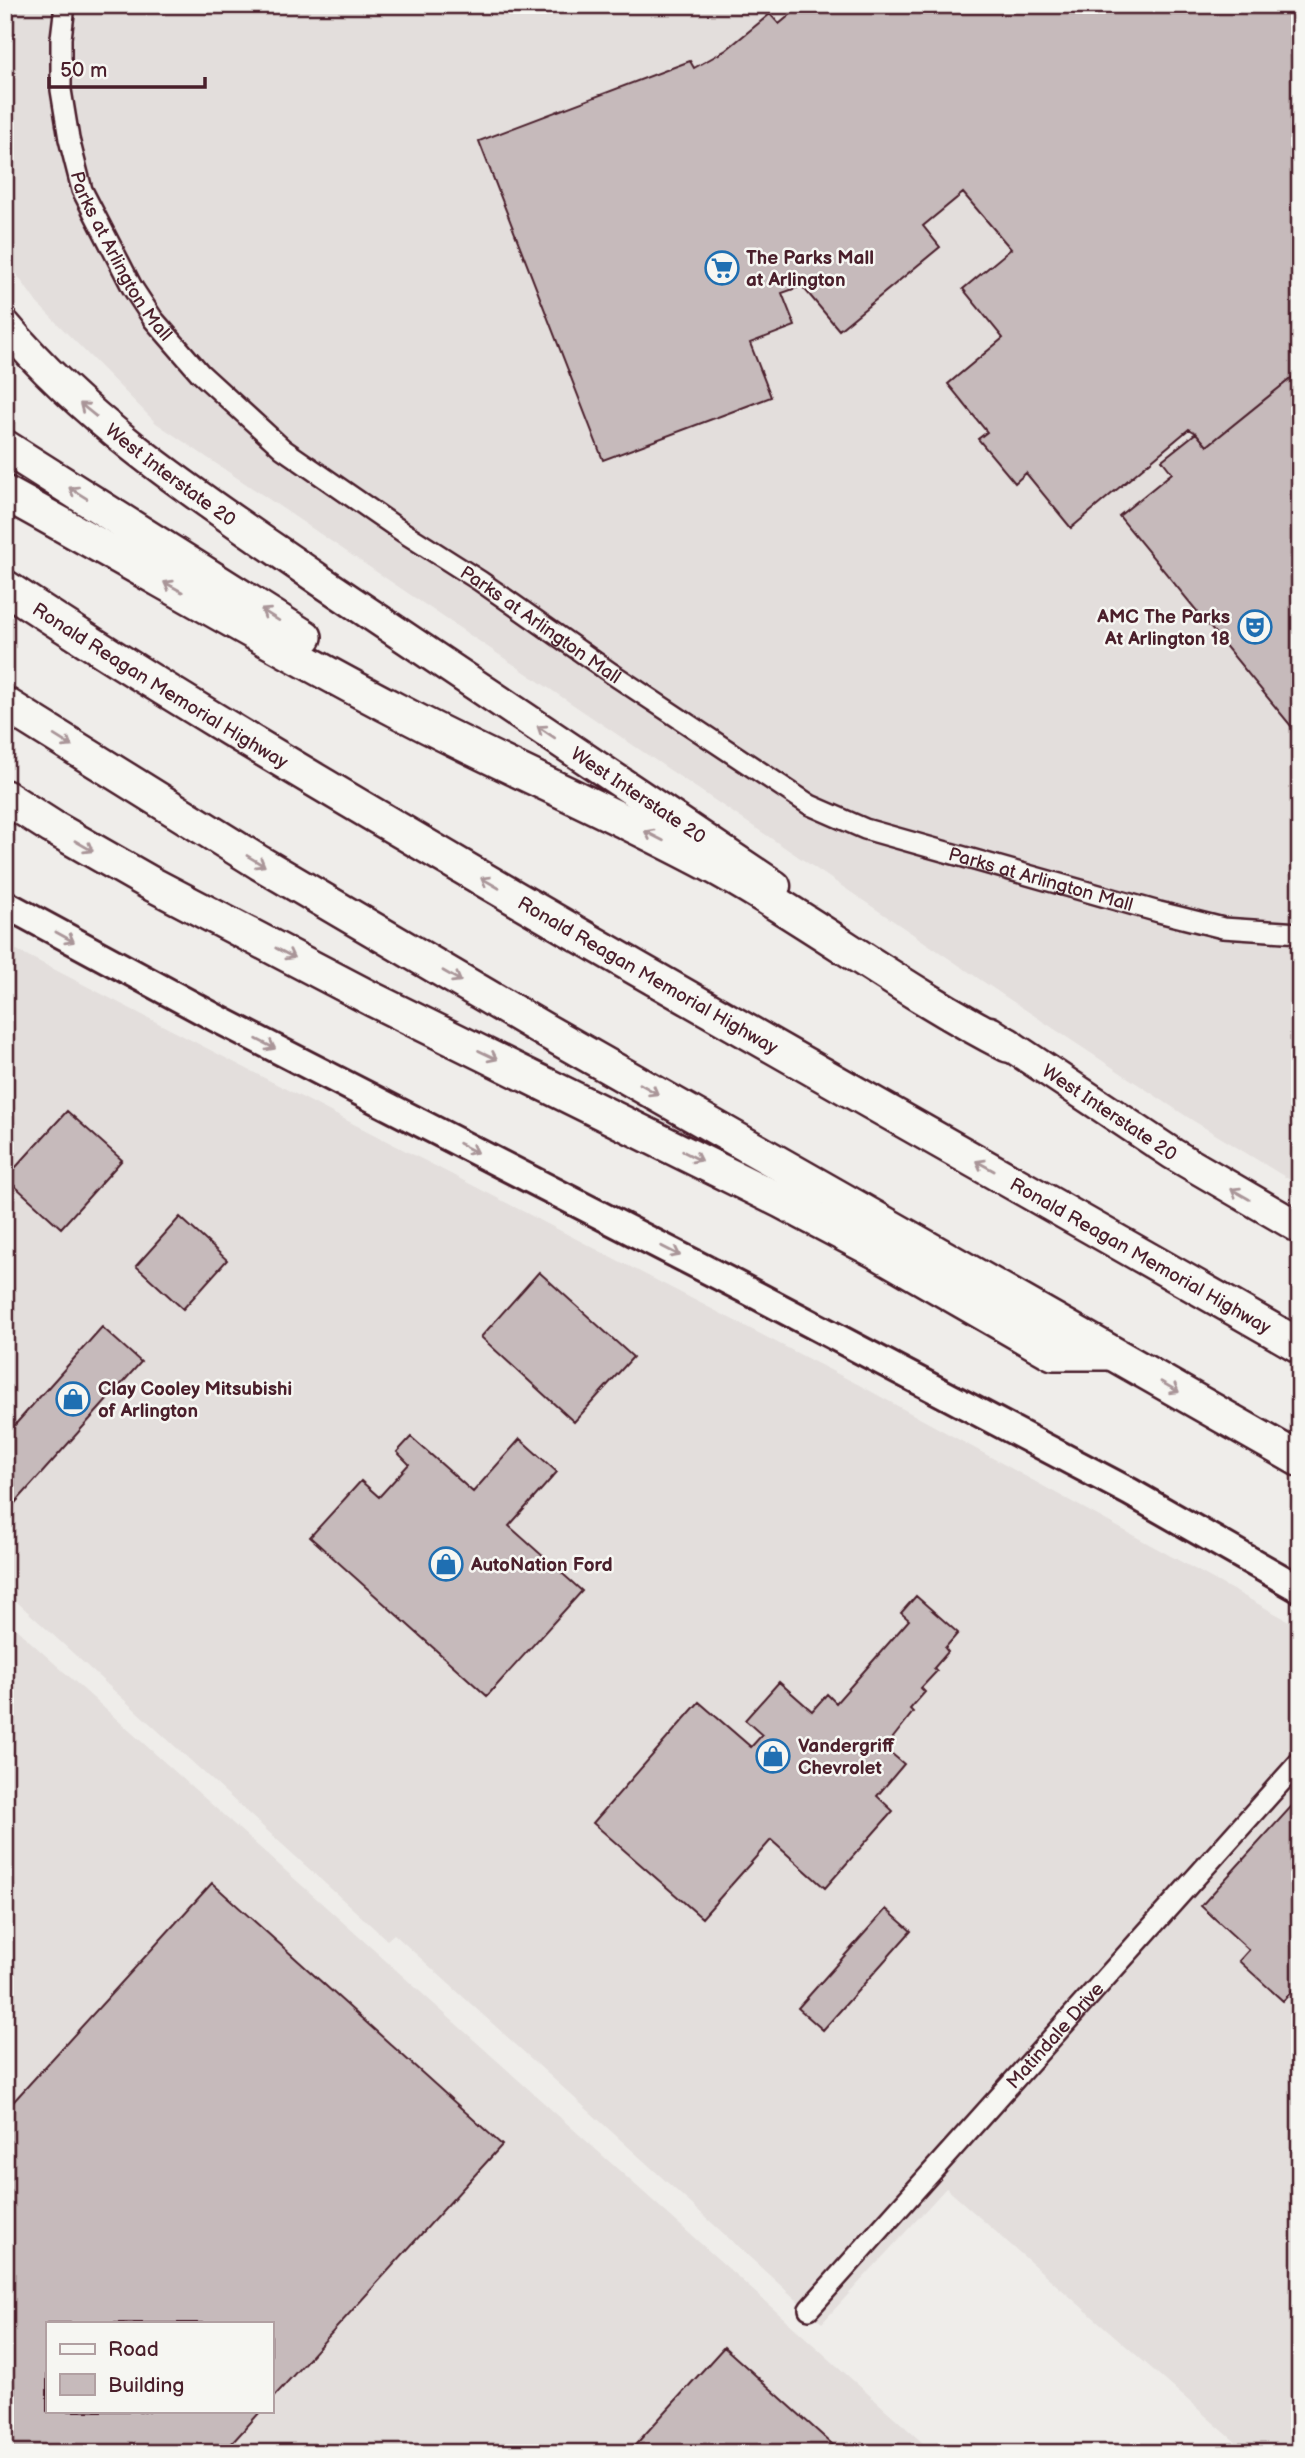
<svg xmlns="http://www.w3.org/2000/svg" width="1305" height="2458" font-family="'Balsamiq Sans',sans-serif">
<rect width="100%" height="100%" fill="#efedea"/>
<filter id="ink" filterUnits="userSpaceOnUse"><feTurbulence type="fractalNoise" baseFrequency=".0143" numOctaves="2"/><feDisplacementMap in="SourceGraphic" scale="14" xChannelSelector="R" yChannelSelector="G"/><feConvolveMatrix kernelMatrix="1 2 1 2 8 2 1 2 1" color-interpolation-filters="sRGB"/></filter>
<g filter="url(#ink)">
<path fill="#e3dedc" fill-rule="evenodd" d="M5 5H1300V1186L1192 1120 1006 997 156 423 37 303 5 258Z
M5 944 863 1387 1300 1627V2453H1248L946 2188 822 2323 394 1934 387 1940 5 1591Z
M5 1619 934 2453H5ZM47 2323H271V2411H47Z"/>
<path fill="#c6babb" stroke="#4a1f2b" stroke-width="2" d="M802 5H1300V158L1296 159 1300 165V371L1207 446 1196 433 1189 429 1071 528 1026 473 1015 483 978 439 987 432 948 384 1003 338 963 289 1011 249 963 193 923 226 940 247 839 330 802 286 782 293 795 326 750 343 771 397 603 460 479 141 690 61 694 68 726 50 770 14 779 24Z
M1300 371V737L1119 516 1172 473 1162 460 1196 433 1207 446Z
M67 1111 122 1160 61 1228 6 1178Z
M180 1217 227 1260 183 1309 136 1266Z
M180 1217 227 1260 183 1309 136 1266Z
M539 1272 633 1357 574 1422 481 1337Z
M102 1327 141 1362 7 1512 5 1510V1436Z
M102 1327 141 1362 7 1512 5 1510V1436Z
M411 1437 473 1492 520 1439 557 1472 509 1526 582 1591 487 1696 310 1537 361 1481 379 1497 409 1464 397 1452Z
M411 1437 473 1492 520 1439 557 1472 509 1526 582 1591 487 1696 310 1537 361 1481 379 1497 409 1464 397 1452Z
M916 1596 958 1633 945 1648 948 1652 934 1668 937 1671 921 1688 925 1692 910 1709 913 1712 885 1748 904 1764 877 1796 893 1811 825 1888 771 1840 702 1918 593 1823 699 1702 751 1747 762 1735 745 1720 779 1682 812 1711 827 1694 836 1703 909 1620 901 1613Z
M1300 1797V1982L1283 2001 1239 1961 1249 1950 1201 1906Z
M212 1883 502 2145 271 2400V2323H47V2411H261L223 2453H5V2111Z
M886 1909 911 1931 823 2030 798 2008Z
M886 1909 911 1931 823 2030 798 2008Z
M724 2347 842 2453H628Z"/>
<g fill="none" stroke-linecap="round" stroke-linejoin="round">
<defs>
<g id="minor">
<path id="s1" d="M65 5 61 38V90L69 139 82 190 132 287 153 319 200 373 283 449 403 532 480 581 611 673 810 805 865 829 1159 912 1223 928 1300 933"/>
<path id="s2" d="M809 2309 1300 1761"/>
</g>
<path id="secondary" d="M5 904 216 1018 758 1296 1130 1492 1300 1589"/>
<g id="primary">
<path id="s3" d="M5 325C93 430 210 504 321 581 472 684 624 784 775 886"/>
<path id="s4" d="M990 1032 1173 1154 1300 1228"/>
</g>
<g id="motorway">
<path d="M5 447 305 637"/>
<path d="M5 493C137 565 265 642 398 711 503 766 613 812 718 869 817 924 907 994 1008 1045"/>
<path id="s5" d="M5 587C160 690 321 784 481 878 752 1037 1027 1189 1300 1346"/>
<path d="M5 704 260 863 546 1031 1300 1460"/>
<path d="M5 797 52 827 150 883 372 999 781 1201 881 1254 1053 1353H1108"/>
</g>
</defs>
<use href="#minor" stroke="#4a1f2b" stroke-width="24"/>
<use href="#secondary" stroke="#4a1f2b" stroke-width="32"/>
<use href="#primary" stroke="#4a1f2b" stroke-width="35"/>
<use href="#motorway" stroke="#4a1f2b" stroke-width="38"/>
<use href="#minor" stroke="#f6f6f2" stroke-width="19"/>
<use href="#secondary" stroke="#f6f6f2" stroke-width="26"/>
<use href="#primary" stroke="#f6f6f2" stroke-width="30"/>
<use href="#motorway" stroke="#f6f6f2" stroke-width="33"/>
</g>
<defs><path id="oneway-shaft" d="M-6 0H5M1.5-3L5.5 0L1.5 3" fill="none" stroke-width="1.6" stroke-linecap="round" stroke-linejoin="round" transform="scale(1.75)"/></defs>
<g stroke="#a99598">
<use href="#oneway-shaft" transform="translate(88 410) rotate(-141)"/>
<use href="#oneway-shaft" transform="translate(78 493) rotate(-148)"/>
<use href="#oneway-shaft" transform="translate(173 587) rotate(-151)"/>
<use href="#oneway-shaft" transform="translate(270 615) rotate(-148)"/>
<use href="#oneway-shaft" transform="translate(546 732) rotate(-146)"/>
<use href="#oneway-shaft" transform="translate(63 741) rotate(32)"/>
<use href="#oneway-shaft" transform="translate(654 836) rotate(-153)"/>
<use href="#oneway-shaft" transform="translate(84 846) rotate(30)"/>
<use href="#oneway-shaft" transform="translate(256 861) rotate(31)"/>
<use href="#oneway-shaft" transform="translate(490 883) rotate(-150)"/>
<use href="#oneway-shaft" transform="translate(65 937) rotate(29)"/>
<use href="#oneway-shaft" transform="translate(285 953) rotate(28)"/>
<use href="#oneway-shaft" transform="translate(452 976) rotate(30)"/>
<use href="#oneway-shaft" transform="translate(266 1044) rotate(27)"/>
<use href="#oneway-shaft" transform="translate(488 1055) rotate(26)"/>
<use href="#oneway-shaft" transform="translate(649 1089) rotate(30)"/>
<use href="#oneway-shaft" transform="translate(468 1148) rotate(27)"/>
<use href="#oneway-shaft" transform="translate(692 1156) rotate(27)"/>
<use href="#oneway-shaft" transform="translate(985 1166) rotate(-151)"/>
<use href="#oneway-shaft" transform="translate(1240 1194) rotate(-150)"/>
<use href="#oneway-shaft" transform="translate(671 1251) rotate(27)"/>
<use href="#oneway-shaft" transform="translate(1170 1387) rotate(30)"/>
</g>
</g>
<defs>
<symbol id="supermarket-ring" viewBox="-11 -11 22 22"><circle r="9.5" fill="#f6f6f2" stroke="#1f6fb2" stroke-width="1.5"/><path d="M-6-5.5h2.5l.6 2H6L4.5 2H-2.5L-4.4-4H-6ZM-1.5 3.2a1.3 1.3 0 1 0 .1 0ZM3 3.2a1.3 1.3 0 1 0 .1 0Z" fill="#1f6fb2"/></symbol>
<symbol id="theatre-ring" viewBox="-11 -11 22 22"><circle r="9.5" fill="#f6f6f2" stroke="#1f6fb2" stroke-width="1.5"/><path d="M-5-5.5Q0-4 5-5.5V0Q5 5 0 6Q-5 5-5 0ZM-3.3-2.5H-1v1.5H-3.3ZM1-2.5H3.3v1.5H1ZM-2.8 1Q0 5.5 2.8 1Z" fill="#1f6fb2"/></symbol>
<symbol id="shop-ring" viewBox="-11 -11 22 22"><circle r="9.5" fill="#f6f6f2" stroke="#1f6fb2" stroke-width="1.5"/><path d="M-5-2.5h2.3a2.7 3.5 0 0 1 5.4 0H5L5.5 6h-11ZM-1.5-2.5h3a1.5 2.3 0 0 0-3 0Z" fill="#1f6fb2"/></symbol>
</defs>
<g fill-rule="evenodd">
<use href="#supermarket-ring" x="703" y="249" width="38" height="38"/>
<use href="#theatre-ring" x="1236" y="608" width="38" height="38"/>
<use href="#shop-ring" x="54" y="1380" width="38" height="38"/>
<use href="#shop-ring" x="427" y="1545" width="38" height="38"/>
<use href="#shop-ring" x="754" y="1737" width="38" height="38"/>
</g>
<g text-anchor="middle" stroke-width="5" stroke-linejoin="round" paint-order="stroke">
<g font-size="19" fill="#4a1f2b" stroke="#f6f6f2">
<text dy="7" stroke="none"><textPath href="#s1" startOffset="264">Parks at Arlington Mall</textPath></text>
<text dy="7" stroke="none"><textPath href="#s3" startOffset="224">West Interstate 20</textPath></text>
<text dy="7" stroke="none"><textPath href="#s1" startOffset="831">Parks at Arlington Mall</textPath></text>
<text dy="7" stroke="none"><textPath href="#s5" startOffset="184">Ronald Reagan Memorial Highway</textPath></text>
<text dy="7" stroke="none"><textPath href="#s3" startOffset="791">West Interstate 20</textPath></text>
<text dy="7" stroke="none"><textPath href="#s1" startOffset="1398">Parks at Arlington Mall</textPath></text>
<text dy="7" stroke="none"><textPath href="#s5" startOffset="751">Ronald Reagan Memorial Highway</textPath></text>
<text dy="7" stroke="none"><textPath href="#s4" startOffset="144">West Interstate 20</textPath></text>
<text dy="7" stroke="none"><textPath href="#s5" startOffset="1318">Ronald Reagan Memorial Highway</textPath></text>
<text dy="7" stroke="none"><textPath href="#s2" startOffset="368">Matindale Drive</textPath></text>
</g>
<g font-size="19" font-weight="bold" fill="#4a1f2b" stroke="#f6f6f2" text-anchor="start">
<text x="746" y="264">The Parks Mall<tspan x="746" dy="22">at Arlington</tspan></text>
<text x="1230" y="623" text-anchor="end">AMC The Parks<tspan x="1230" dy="22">At Arlington 18</tspan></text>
<text x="98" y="1395">Clay Cooley Mitsubishi<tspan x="98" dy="22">of Arlington</tspan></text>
<text x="471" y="1571">AutoNation Ford</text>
<text x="798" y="1752">Vandergriff<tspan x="798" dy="22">Chevrolet</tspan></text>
</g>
</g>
<rect width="1305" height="2458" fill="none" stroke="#f6f6f2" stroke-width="28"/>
<rect x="14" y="14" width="1277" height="2430" fill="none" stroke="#4a1f2b" stroke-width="2.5" filter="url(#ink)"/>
<rect x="46" y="2322" width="228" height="91" fill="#f6f6f2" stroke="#b1a0a2" stroke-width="2"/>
<rect x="60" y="2344" width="35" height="10" fill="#f6f6f2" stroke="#b1a0a2" stroke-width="2"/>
<text x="108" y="2356" font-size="21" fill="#4a1f2b">Road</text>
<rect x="60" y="2374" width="35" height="21" fill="#c6babb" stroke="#b1a0a2" stroke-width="2"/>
<text x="108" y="2392" font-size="21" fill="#4a1f2b">Building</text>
<path d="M49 77v10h156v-10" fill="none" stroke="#4a1f2b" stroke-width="3.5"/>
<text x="60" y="77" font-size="21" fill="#4a1f2b" stroke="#f6f6f2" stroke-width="5" paint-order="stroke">50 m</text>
</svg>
